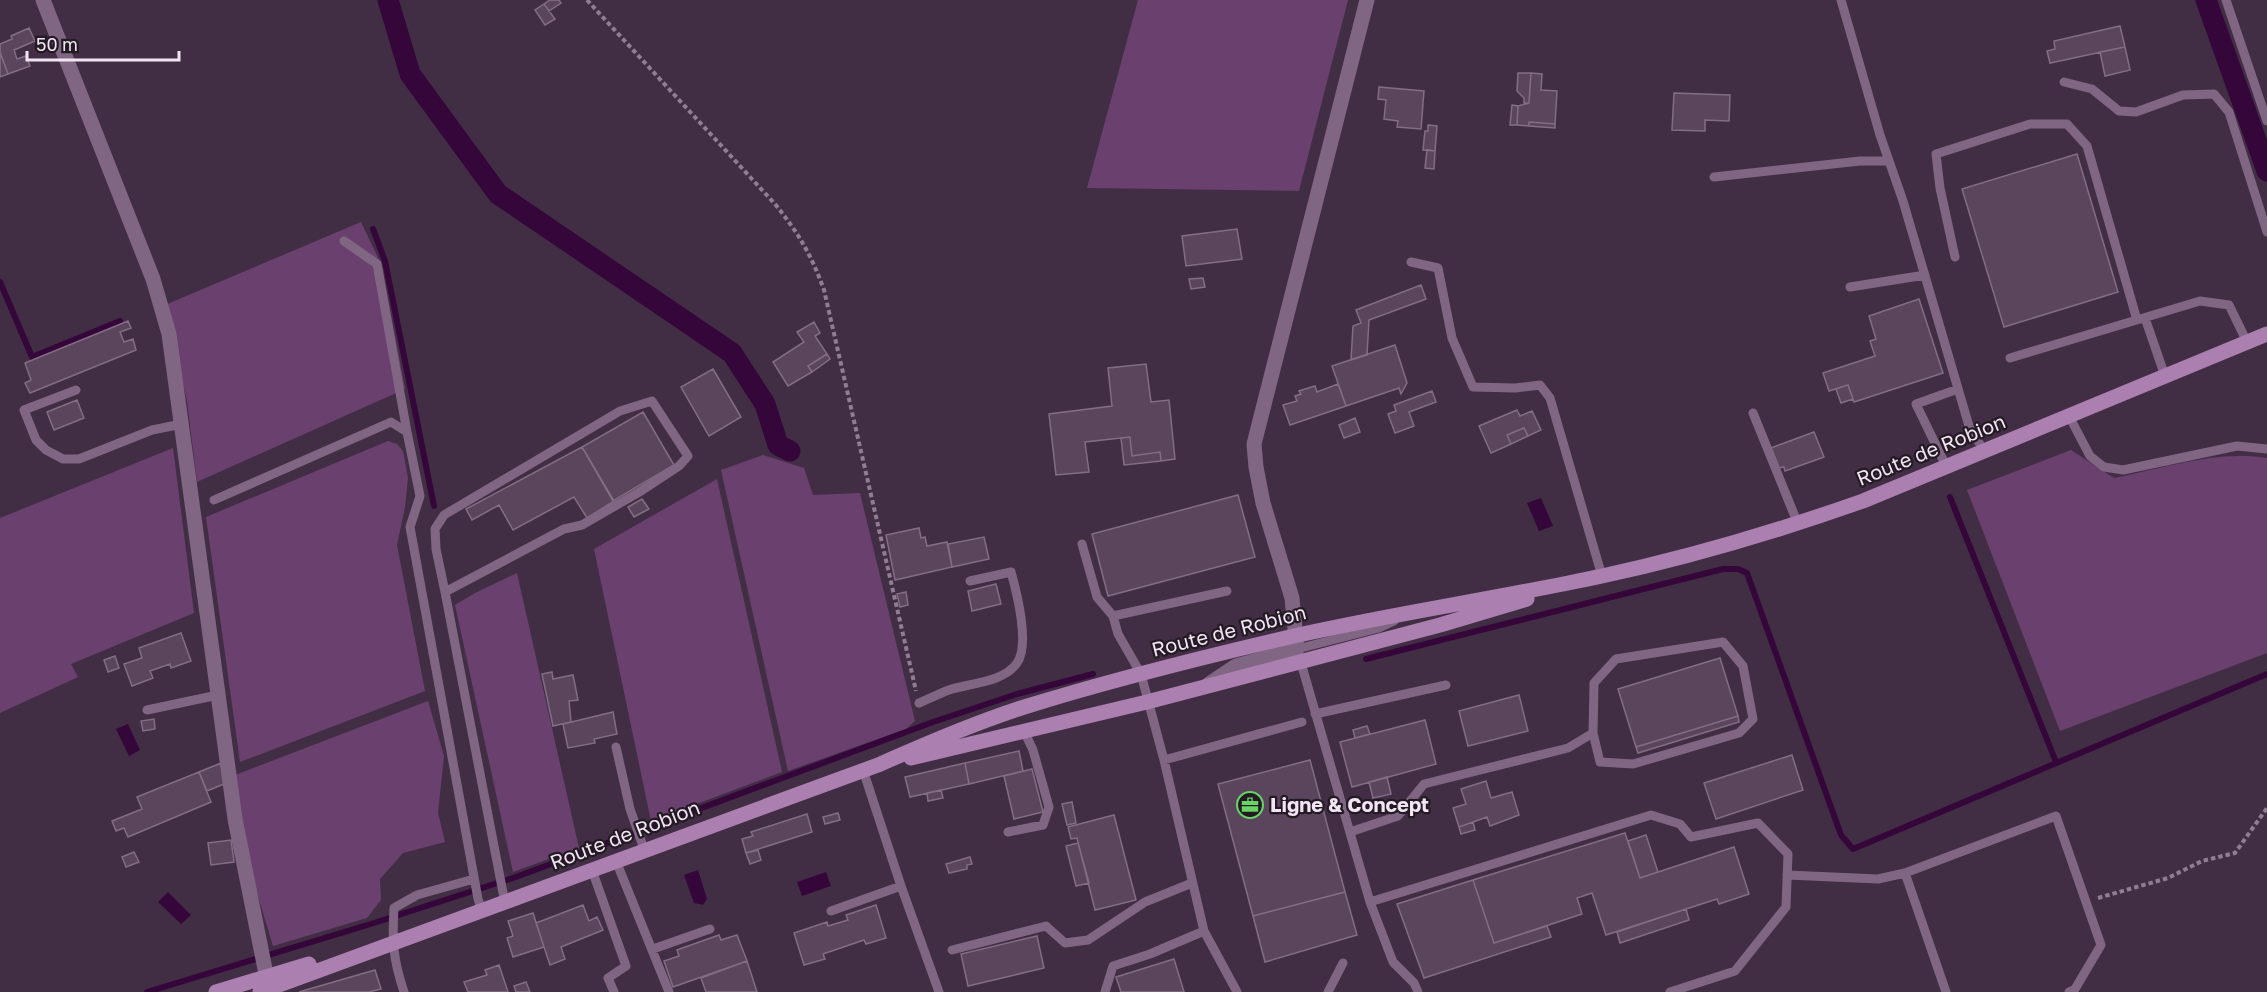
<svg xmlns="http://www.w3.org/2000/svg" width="2267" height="992" font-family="'Golos Text',sans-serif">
<rect width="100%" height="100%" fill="#422e44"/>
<path fill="#6a406f" d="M1138 0H1348L1299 191 1087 188Z
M361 222 382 266 405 389 197 482 187 401 165 305Z
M388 441 397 444 403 451 408 478 405 507 397 545 425 691 240 762 206 517Z
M173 448 194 613 71 664 78 677 0 713V518Z
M2071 450 2114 478C2164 468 2217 450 2267 458V653L2060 731 1967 490Z
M763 455 804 468 813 495 860 493 915 721 906 729 788 771 721 470Z
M717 479 782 772 651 821 594 549Z
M517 573 579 848 513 872 455 605 475 593Z
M428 701 444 756 438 813 445 842 403 853 380 879 381 900 367 918 273 946 246 856 235 775Z"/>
<path fill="#34063a" d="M1541 498 1553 526 1539 531 1527 503Z
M128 724 140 750 129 756 116 729Z
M698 870 707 899 703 905 694 903 684 875Z
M826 872 831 886 802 896 797 882Z
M168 892 191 915 181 924 158 902Z"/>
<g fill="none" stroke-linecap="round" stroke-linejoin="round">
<path stroke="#34063a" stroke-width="6" d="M373 229 385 261 434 506
M0 282 32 357 120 321
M1950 497 2056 762
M1366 659 1723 569H1738L1747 573 1841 835 1853 849 2267 674
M147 992 374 923 516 877 933 722 1017 694 1093 674"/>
<path stroke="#34063a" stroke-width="21" d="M388 0 410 74 498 194 732 353 765 404 778 445 790 451
M2206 0 2267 171"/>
</g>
<path fill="#5a455c" stroke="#836d85" stroke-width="1.5" d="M550 0H559L561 3 549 11 544 4Z
M544 4 555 19 545 25 535 10Z
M2120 26 2125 47 2050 63 2047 51 2055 49 2054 41Z
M29 28 35 41 14 50 17 59 26 56 30 66 8 74 0 52V44L12 39 11 36Z
M2125 47 2130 70 2105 76 2100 52Z
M0 52 8 74 0 77Z
M1518 73H1531L1529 103H1524V98L1517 91Z
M1531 73 1542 74 1541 90 1557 91 1555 124 1529 122V126L1517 125 1518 106 1529 103Z
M1379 87 1424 91 1421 129 1397 127 1398 121 1384 119 1386 100 1378 99Z
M1674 93 1730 95 1729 121 1705 120V131L1672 130Z
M1512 105 1518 106 1517 125H1510Z
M1529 122 1555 124V128L1529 126Z
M1428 125 1437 126 1435 151 1423 150 1425 131H1428Z
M1427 150 1435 151 1434 169 1425 168Z
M2077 154 2118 292 2004 327 1962 189Z
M1237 229 1242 259 1186 266 1182 236Z
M1203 278 1205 287 1191 289 1189 279Z
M1421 285 1426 299 1369 320 1367 355 1351 360 1353 326 1361 323 1356 310Z
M1919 299 1943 373 1854 402 1848 385 1829 391 1823 373 1875 356 1870 341 1876 339 1869 316Z
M128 321 131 328 120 332 124 342 133 339 136 350 30 393 25 383 31 380 25 363Z
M814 322 820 333 815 336 827 354 808 366 812 372 788 386 773 362 804 342 797 332Z
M1395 345 1407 383 1401 394 1399 388 1346 406 1332 366Z
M827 354 830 359 812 372 808 366Z
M1146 364 1151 402 1169 400 1175 459 1161 461 1160 452 1132 456 1130 437 1085 442 1089 472 1056 475 1049 414 1112 406 1108 368Z
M713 369 741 417 709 436 681 387Z
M1338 384 1346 406 1290 425 1283 405 1297 401 1295 396 1301 394 1299 391 1315 386 1317 392Z
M1848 385 1853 399 1841 403 1836 389Z
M1432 391 1436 402 1409 412 1414 426 1395 433 1388 414 1396 411 1394 405Z
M77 400 84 418 54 430 47 412Z
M1517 410 1520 416 1532 411 1541 430 1528 436 1524 428 1507 435 1511 444 1491 453 1479 426Z
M643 412 674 465 613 501 582 447Z
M1355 418 1360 432 1344 438 1339 425Z
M1524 428 1528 436 1511 444 1507 435Z
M1814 432 1824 457 1785 471 1784 467 1779 468 1771 448Z
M1130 437 1132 456 1160 452 1161 461 1124 465 1121 438Z
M582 447 614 501 587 518 574 497 513 530 499 505 472 520 466 509Z
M1238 495 1255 557 1108 596 1092 534Z
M642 499 649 509 634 517 628 507Z
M919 528 921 538 925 537 927 546 947 542 952 567 895 580 886 535Z
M984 537 989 559 952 567 948 544Z
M996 584 1001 604 972 611 968 591Z
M906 592 908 605 900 607 897 594Z
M181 633 191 661 171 668 170 664 150 671 153 678 132 686 124 664 142 658 139 648Z
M115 656 119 668 108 672 104 660Z
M1720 658 1738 716 1636 747 1618 689Z
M552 672 553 679 573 675 578 700 569 701 571 722 553 726 542 674Z
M1519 695 1528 731 1468 746 1459 711Z
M613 712 617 734 594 739 595 743 568 748 563 724Z
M1738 716 1739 722 1638 753 1636 747Z
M154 719 155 729 143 731 141 721Z
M1425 720 1436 764 1352 787 1340 742Z
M1367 726 1370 734 1355 738 1353 730Z
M1019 751 1023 771 969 784 965 763Z
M1792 755 1803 790 1716 819 1704 783Z
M1310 760 1345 892 1253 916 1218 784Z
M221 763 224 784 207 791 199 772Z
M965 763 969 784 910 797 905 777Z
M1032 769 1043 812 1014 819 1004 776Z
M199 772 211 802 128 837 124 828 116 831 112 821 142 809 137 797Z
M1387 777 1391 794 1373 798 1369 782Z
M1486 781 1491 798 1512 792 1519 815 1490 826 1487 817 1459 827 1453 808 1466 804 1461 789Z
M941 790 943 798 928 801 927 793Z
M1072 802 1076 823 1067 825 1062 804Z
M838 813 840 820 825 824 823 817Z
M807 814 812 832 746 853 742 839 753 836 751 832Z
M1114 815 1136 900 1095 910 1077 838 1071 839 1068 827Z
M1473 822 1475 830 1461 834 1459 827Z
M1625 833 1640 878 1734 847 1749 894 1719 904 1717 899 1606 935 1592 893 1577 898 1582 914 1494 943 1473 880Z
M1646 835 1658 872 1640 878 1628 841Z
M231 840 234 862 211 865 208 843Z
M1078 843 1089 883 1076 886 1066 846Z
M758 850 761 860 750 864 746 853Z
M134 852 139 862 126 867 122 857Z
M970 857 972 864 967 865V869L949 873 946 864Z
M1473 880 1494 943 1547 926 1551 937 1424 978 1397 904Z
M1345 892 1357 935 1265 962 1253 916Z
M583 905 589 921 597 917 603 930 561 947 565 959 550 965 536 923Z
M876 905 886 938 866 944 864 940 823 954 825 959 804 965 794 933 827 922 828 926 848 920 846 915Z
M1686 909 1689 920 1620 943 1617 932Z
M533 913 544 947 513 957 507 938 513 936 508 921Z
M719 935 721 940 737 935 747 961 673 987 664 961 679 956 677 950Z
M1037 936 1044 968 968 986 961 954Z
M1174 959 1184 992H1121L1116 977Z
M747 961 757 992H706L701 978Z
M499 965 508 992H468L464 982 487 975 485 970Z
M375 970 381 989 369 992H299Z
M526 982 530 992H516L514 986Z"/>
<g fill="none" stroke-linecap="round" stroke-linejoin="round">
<path stroke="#8f7e91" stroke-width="4" stroke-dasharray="4.5 3" stroke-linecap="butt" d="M587 0 775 204C799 234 811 254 824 290L916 691
M2098 898 2168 878 2202 861 2235 853 2267 808"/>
<path stroke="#816684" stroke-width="9" d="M1841 0 1880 135 1903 201 1969 426 1984 451
M2226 0 2267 121
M2064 82 2092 89 2119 111 2136 112 2183 95 2214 94 2229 112 2267 232
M1714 177 1860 161H1889
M344 241 377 264 407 432
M1955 257 1940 188 1936 154 2030 124H2067L2087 146 2137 320
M1411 262 1438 268 1452 338 1473 387 1515 388 1540 385 1550 398 1602 576
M1850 287 1925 275
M2145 318 2165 376
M2010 358 2200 301 2229 305 2247 342
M76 390 24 410 36 440 46 450 63 459H79L152 430 182 424
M1753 413 1798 524
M2069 416 2090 456 2104 467 2123 470 2237 446 2267 449
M1946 466 1916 404 1958 389
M214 500 391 422 407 432 420 496 410 527 478 899 482 911
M1082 544 1097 597 1113 616
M1227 591 1113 616 1118 634 1141 674 1164 760 1204 931 1237 992
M445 592 436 549 435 529 444 515 620 411 652 401 688 456 679 466 641 491 582 525 564 529 445 592 505 903
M1394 621 1379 628 1297 649 1370 902 1393 962 1414 983 1418 992
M919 703C929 699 938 694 949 690 969 683 1003 683 1017 663 1030 645 1017 593 1011 572L970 581
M147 710 218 695
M1315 714 1446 685
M616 747 630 809 644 849
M1164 760 1302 722
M1008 832 1043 825 1049 807 1033 750 1024 731
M1350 832 1398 816 1424 784 1568 748 1593 733 1594 683 1616 659 1723 642 1743 666 1753 719 1739 733 1633 764 1600 762 1593 733
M616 861 669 992
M592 870 626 966 608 978 614 992
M1787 875 1878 879 1905 873
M901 886 939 992
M1370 902 1651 815 1680 824 1691 837 1758 823 1788 854 1786 907 1735 971 1670 992
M831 911 901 886 863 770
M653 949 710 929
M952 950 1046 926 1065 943 1088 940 1145 902 1192 883
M404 992C393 959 392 942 394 908L417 895 474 879
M1105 992 1113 966 1150 954 1204 931
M1328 992 1343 963
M1946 992 1905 873 2056 816 2101 945 2075 989 2069 992"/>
<path stroke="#816684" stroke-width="15" d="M43 0 153 279 169 334 235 819 269 989
M1209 684 1236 666 1297 649 1292 598 1263 503 1256 467 1254 444 1367 0"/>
<path stroke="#ab7fb0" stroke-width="15" d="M911 758 1147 702 1440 625 1527 599
M216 992 309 964
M260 992 878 765C924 745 972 724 1021 708 1111 680 1203 657 1294 636 1396 613 1500 598 1602 576 1691 557 1778 531 1863 501L2267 334"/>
</g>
<defs>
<symbol id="office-ring" viewBox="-11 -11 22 22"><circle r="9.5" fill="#231a24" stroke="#68d465" stroke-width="1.5"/><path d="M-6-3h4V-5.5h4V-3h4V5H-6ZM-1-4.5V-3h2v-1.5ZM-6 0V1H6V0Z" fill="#68d465"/></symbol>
</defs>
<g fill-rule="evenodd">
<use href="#office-ring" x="1235" y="790" width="30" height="30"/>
</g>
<g text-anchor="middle" stroke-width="4.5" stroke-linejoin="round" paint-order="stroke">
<g font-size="20" fill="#f2e5f3" stroke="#231a24">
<text transform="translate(1931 450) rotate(-22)" y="7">Route de Robion</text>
<text transform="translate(1229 631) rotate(-14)" y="7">Route de Robion</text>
<text transform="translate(625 835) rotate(-21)" y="7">Route de Robion</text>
</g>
<g font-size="20" font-weight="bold" fill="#f2e5f3" stroke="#231a24" text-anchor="start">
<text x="1270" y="812">Ligne &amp; Concept</text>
</g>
</g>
<path d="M27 51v9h152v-9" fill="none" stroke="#f2e5f3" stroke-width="3"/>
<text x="36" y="51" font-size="18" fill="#f2e5f3" stroke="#231a24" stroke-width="4.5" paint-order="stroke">50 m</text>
</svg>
